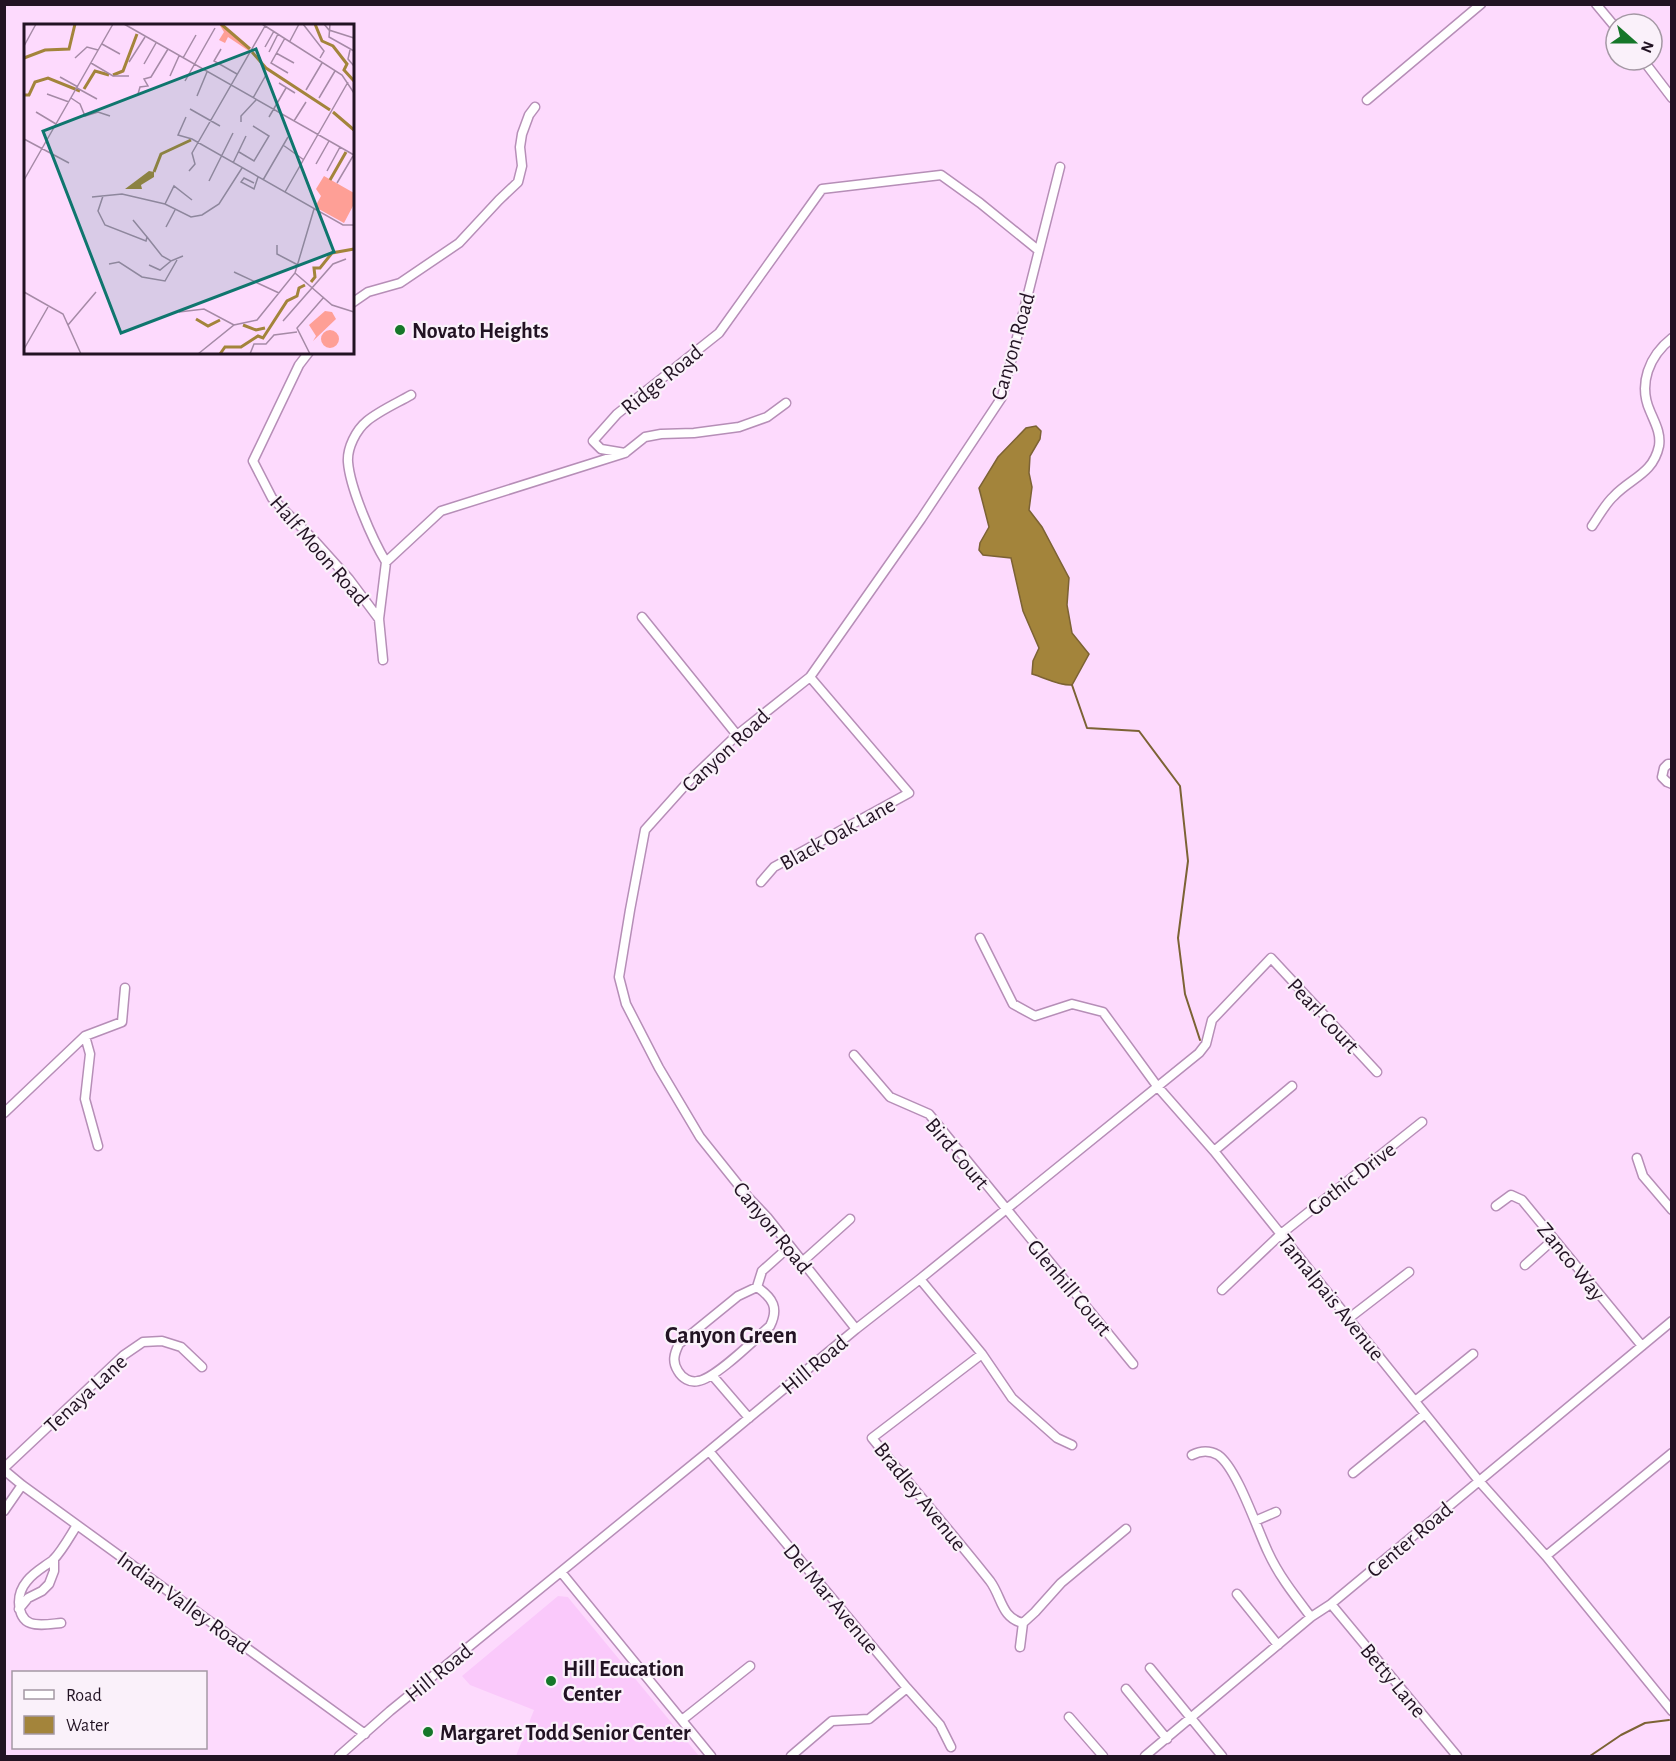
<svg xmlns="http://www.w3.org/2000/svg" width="1676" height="1761" font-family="'Alegreya Sans',sans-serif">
<rect width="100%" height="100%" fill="#fddafd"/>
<path fill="#fac9fb" d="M558 1596 568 1597 571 1601 699 1756H516L534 1710 470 1685 462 1676Z"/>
<path fill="#a3843b" stroke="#7c6234" stroke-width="1.5" d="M1036 426 1041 431 1040 439 1030 456 1029 473 1032 487 1029 510 1042 527 1069 578 1067 605 1072 633 1089 654 1072 685C1059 686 1046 678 1032 674L1033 661 1039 648 1023 611 1011 558 983 555 979 550 980 543 989 527 979 488 998 457 1026 428Z"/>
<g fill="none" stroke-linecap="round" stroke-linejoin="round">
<path stroke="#7c6234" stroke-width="2" d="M1072 685 1087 728 1139 731 1180 786 1188 861 1178 938 1185 994 1200 1040
M1590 1756 1621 1735 1645 1723 1669 1720"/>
<defs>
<path id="minor" d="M1596 4 1616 28
M1643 60 1672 98
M1367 100 1481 4
M352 303 368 292 400 283 459 243 499 200 518 182 522 166 520 147 522 134 529 115 535 107
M309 352 299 365 253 461 272 498 313 539 349 579 379 619
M625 453 645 437 661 434 694 433 739 427 767 417 786 403
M1592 526C1599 516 1605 504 1614 496 1631 478 1653 474 1659 446 1661 433 1655 423 1650 411 1638 384 1649 356 1672 338
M386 562C372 539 350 488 348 462 347 448 356 430 367 421 379 411 397 403 411 395
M642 617 737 735
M383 660 379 619 386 562 441 511 625 453 601 449 593 441 617 414 719 333 822 189 941 175 980 203 1038 250
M1672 764H1668L1664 768 1662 777 1667 782 1672 784
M761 882 774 867 909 793 810 677
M980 938 1013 1004 1035 1016 1072 1004 1103 1012 1157 1086 1214 1151 1479 1481 1546 1556 1672 1711
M85 1036 90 1054 85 1099 98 1146
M854 1055 890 1097 929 1114 1133 1364
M4 1113 85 1036 122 1022 125 988
M1214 1151 1292 1086
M1637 1158 1643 1176 1672 1210
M1496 1206 1511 1195 1522 1200 1642 1346
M802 1262 850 1219
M1525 1265 1554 1239
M920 1279 982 1354 1012 1398 1057 1438 1072 1445
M757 1287C773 1298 779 1308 770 1326 755 1339 715 1379 698 1381 690 1383 682 1378 678 1371 672 1362 674 1354 679 1344L738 1296Z
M757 1287 762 1271 790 1246
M1222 1290 1281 1234 1422 1122
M1348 1319 1409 1272
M856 1329 767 1217 748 1197 700 1137 659 1068 626 1004 619 977 630 910 645 830 688 782 737 735 810 677 921 519 1002 397 1060 167
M982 1354 872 1438C911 1486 952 1533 990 1581 1002 1597 1001 1618 1023 1623L1035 1612 1061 1583 1126 1529
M712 1375 749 1418
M1415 1401 1473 1354
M709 1451 907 1688 940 1725 951 1747
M1192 1455C1200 1451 1209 1450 1218 1455 1237 1468 1257 1529 1268 1552 1279 1576 1295 1596 1311 1617
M4 1468 124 1355 143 1342 162 1341 181 1347 202 1367
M4 1470 22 1485 365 1734
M1353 1473 1425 1414
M4 1511 22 1485
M1255 1521 1276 1512
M1546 1556 1672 1453
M561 1572 711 1756
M1237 1594 1278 1645
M1331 1604 1457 1756
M19 1609 28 1598 42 1591 49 1584 54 1571V1559
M61 1623C40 1625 20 1630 19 1602 19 1594 22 1587 27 1581 34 1572 44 1567 53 1560 62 1551 70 1536 77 1525
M1020 1647 1023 1623
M1150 1668 1222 1756
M1126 1689 1167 1739
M1069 1717 1103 1756
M682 1720 750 1666
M339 1756 390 1711 709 1451 856 1329 920 1279 1199 1053 1206 1044 1212 1020 1271 958 1377 1072
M791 1756 832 1721 869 1719 907 1688
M1145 1756 1311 1617 1331 1604 1672 1321"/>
</defs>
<use href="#minor" stroke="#b68eb7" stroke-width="11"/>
<use href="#minor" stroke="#fff" stroke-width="8"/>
</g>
<g fill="#157729" stroke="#faf1fa" stroke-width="2">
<circle cx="400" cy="330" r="6"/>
<circle cx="551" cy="1681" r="6"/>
<circle cx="428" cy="1732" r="6"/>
</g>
<g text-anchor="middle" stroke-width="4.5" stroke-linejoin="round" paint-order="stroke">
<g font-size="22" font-weight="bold" fill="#221323" stroke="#faf1fa" text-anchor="start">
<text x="412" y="338">Novato Heights</text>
<text x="563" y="1676">Hill Ecucation<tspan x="563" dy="25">Center</tspan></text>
<text x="440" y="1740">Margaret Todd Senior Center</text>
</g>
<g font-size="22" fill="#221323" stroke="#faf1fa">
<text transform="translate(1012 346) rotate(-74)" y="8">Canyon Road</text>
<text transform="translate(661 379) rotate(-39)" y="8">Ridge Road</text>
<text transform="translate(320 550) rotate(49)" y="8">Half Moon Road</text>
<text transform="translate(725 750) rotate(-43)" y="8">Canyon Road</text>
<text transform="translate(837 833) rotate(-29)" y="8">Black Oak Lane</text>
<text transform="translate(1324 1015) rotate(47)" y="8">Pearl Court</text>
<text transform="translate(958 1153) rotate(50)" y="8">Bird Court</text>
<text transform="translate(1351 1178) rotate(-38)" y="8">Gothic Drive</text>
<text transform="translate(773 1227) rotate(51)" y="8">Canyon Road</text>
<text transform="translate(1572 1261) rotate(51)" y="8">Zanco Way</text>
<text transform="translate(1070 1287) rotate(50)" y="8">Glenhill Court</text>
<text transform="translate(1332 1297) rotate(51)" y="8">Tamalpais Avenue</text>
<text transform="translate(814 1364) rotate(-40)" y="8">Hill Road</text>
<text transform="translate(85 1393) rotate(-43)" y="8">Tenaya Lane</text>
<text transform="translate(921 1496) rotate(51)" y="8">Bradley Avenue</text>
<text transform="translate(1409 1539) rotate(-40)" y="8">Center Road</text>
<text transform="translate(832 1598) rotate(50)" y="8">Del Mar Avenue</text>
<text transform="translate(184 1602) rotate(36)" y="8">Indian Valley Road</text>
<text transform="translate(438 1672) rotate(-39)" y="8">Hill Road</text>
<text transform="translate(1394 1680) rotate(50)" y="8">Betty Lane</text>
</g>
<g font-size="24" font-weight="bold" fill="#221323" stroke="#faf1fa">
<text x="731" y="1343">Canyon Green</text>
</g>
</g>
<g transform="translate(24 24)">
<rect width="330" height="330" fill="#fddafd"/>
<path d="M195 0 221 19 225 27 204 13 201 19 195 16 200 8ZM300 152 330 169V180L320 199 291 183 297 172 292 165ZM301 287 308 288 312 295 289 317 292 312 285 301ZM297 315a9 9 0 1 1 18 0a9 9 0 1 1-18 0Z" fill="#fe9f96"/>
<path d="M125 147 130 148V153L117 161 118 165H101Z" fill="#a3843b"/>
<path fill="none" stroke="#a3843b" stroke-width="3" d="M197 0 226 25M291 0 298 17 309 22 323 40 320 46 330 57M228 28 242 44 306 86M0 34 21 26 45 25 51 0M89 51 99 47 113 10M60 65 71 47 85 51M0 71H5L11 58 24 54 56 67M309 88 330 106M130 148 137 130 167 116M306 156 322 128M287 258 291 253 290 244H296L308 229 330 225M172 295 184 302 196 296M219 301 232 306 241 304M196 330 201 323H217L234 312 239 314 263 277 273 272 275 264 281 261"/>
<path fill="none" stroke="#a58aa6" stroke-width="1.5" d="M100 0 330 131M238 0 318 51 330 69M279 0 300 27 296 34M300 0 305 6 330 14M306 0 305 13 330 27M261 14 247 39 264 49M266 17 275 0M78 20 96 30M0 22 12 0M241 23 250 7M197 25 190 37 213 50M326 26 324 35 330 42M245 28 254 10M252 29 270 39M51 34 63 23 74 26M159 34 172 11M105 38 121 13M67 39 89 52H105M120 40 132 19M146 52 155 32M36 53 54 63M161 57 191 4M255 59 271 69M53 64 73 75M282 66 298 39M23 70 45 78M114 70 116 63 124 62 120 55 127 53 144 25M173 72 183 48M47 74 56 80 61 92 74 88 86 92M229 74 242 51M295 74 311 47M166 85 196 102M12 88 32 100M162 93 154 111 168 115 319 201H330M245 93 262 64M270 97 282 78M217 98V92L232 76M0 115 45 139M259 121 280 136M215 128 230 137 245 112 229 102M209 139 222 112M292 140 305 117M165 147 171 140 168 129 241 2M303 147 316 123M0 156 89 0M239 156 264 113M185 157 209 109M230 159 220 154 217 158 230 165 234 153M313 159 329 132M261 168 324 58M79 172 74 187 81 201 122 217 123 213 138 232 147 237 159 232M68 173 98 170 141 180 167 193 178 191 195 180 218 144M141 180 150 162 168 176M109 196 123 213M142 203 151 186M253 221V230L274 241M85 240 95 238 118 253 141 257 153 236M125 241 136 246 147 237M210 248 255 269M271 249 308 281 330 288M0 268 39 290 57 330M155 288 180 285 210 301M259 297 309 240 322 235M44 301 72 268M0 325 24 283M174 330 210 301 233 296 271 249 290 185M226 330 230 320H242L250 311 273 308M286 330 273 304 300 273"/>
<path fill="#0f766e" fill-opacity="0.15" stroke="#0f766e" stroke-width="3" d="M232 25 310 228 97 309 19 107Z"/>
<rect width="330" height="330" fill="none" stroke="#221323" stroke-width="3"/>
</g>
<rect width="1676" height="1761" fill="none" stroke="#221323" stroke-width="12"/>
<rect x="12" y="1671" width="195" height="78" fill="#faf1fa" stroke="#a498a4" stroke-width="1.5"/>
<rect x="24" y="1690" width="30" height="9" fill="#ffffff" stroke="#a498a4" stroke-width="1.5"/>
<text x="66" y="1701" font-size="18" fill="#221323">Road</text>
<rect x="24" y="1716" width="30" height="18" fill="#a3843b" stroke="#a498a4" stroke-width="1.5"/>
<text x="66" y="1731" font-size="18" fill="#221323">Water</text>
<g transform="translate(1634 42) rotate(111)"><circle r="28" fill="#faf1fa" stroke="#a498a4" stroke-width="1.5"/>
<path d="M0-4.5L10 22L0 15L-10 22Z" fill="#157729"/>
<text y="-9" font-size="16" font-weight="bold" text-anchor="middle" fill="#221323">N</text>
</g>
</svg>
